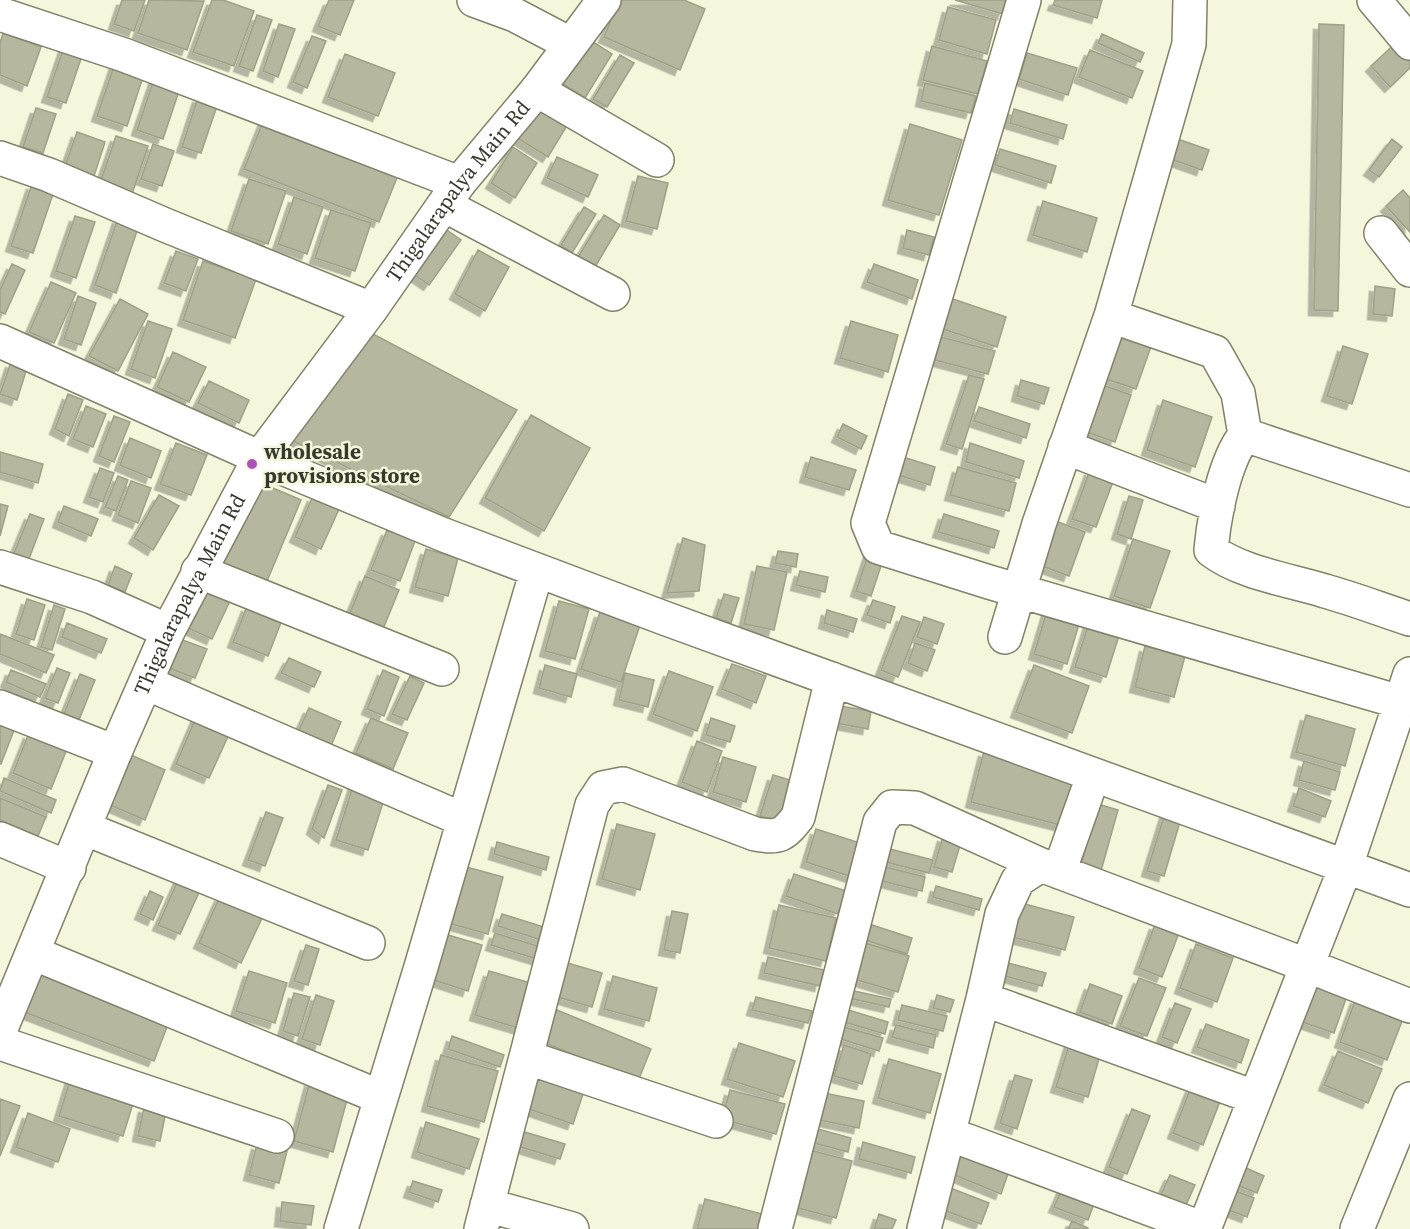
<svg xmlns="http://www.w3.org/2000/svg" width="1410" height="1229" font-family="'Source Serif 4',serif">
<defs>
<filter id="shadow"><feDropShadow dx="-5.5" dy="5.5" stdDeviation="0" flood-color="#0004"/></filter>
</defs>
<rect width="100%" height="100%" fill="#f4f7db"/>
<path fill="#b5b79e" stroke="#9fa188" stroke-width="1.5" filter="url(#shadow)" d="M122 0H145L134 31 114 24Z
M149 0 204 1 187 50 138 33Z
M212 0H223L254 11 234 66 193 52Z
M329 0H354L340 35 318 26Z
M619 0H684L705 9 680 70 604 37Z
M955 0H1007L1003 14Z
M1055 0H1102L1097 18 1053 5Z
M948 7 996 20 987 54 939 40Z
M257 15 272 20 253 71 239 66Z
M279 24 295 29 278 77 263 71Z
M1319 24 1344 25 1338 311 1314 310Z
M3 33 41 47 27 86 0 75V43Z
M1102 34 1144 53 1140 62 1098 43Z
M312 36 326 41 307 88 293 82Z
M590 40 612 54 585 98 563 84Z
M66 41 85 47 66 103 47 97Z
M1398 41 1410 54V68L1390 87 1371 66Z
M932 46 987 61 978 94 923 80Z
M1090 50 1143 71 1132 98 1079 77Z
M1027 53 1077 68 1068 95 1019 79Z
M345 54 395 73 378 116 328 97Z
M620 55 634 63 607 107 593 99Z
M115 63 144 74 127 126 97 116Z
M156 73 182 82 163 139 137 130Z
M925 83 976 96 971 113 921 101Z
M198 97 218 103 201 153 182 147Z
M534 103 568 124 548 157 514 136Z
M36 108 56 114 43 153 23 147Z
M1014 109 1067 125 1063 139 1010 123Z
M266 114 401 168 379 222 244 169Z
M910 124 962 140 939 215 888 200Z
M77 132 105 142 93 179 64 169Z
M116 136 148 146 132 194 100 183Z
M1169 136 1209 150 1202 170 1162 156Z
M1392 139 1402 147 1379 177 1369 170Z
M153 144 174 151 162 186 141 179Z
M513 147 537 163 515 198 491 183Z
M1000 149 1056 166 1051 183 995 165Z
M557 157 598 175 588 197 547 178Z
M638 176 668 183 657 229 626 221Z
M249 179 286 191 268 244 231 231Z
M32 184 54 191 33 253 11 246Z
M1403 190 1410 198V232L1386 206Z
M294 197 323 207 307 254 278 244Z
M1043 201 1097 218 1087 252 1033 235Z
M584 207 596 214 572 253 561 245Z
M331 210 371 223 355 271 315 258Z
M604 215 620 225 595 267 578 257Z
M75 216 95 222 76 278 56 271Z
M118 218 139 225 116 293 95 285Z
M444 228 461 240 429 285 412 273Z
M907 230 934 237 929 255 903 248Z
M478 250 509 267 485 311 455 294Z
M176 251 198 259 186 291 164 283Z
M203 261 256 279 235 338 183 320Z
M12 264 25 270 5 314 0 312V290Z
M874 264 918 280 912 299 867 282Z
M51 282 76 293 54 343 29 332Z
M1375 286 1395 289 1392 316 1373 314Z
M78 296 96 303 81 345 64 339Z
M950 298 1006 317 997 347 940 328Z
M120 299 148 314 118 371 89 356Z
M148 321 172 329 155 378 131 369Z
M851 321 898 335 888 372 840 358Z
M1114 327 1153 341 1136 389 1097 376Z
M373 334 517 410 449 517 293 441Z
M941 337 995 351 988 374 935 360Z
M1343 346 1368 354 1352 404 1327 396Z
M173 352 206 367 189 402 157 387Z
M11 362 27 368 17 400 0 394Z
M969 375 984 379 962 449 946 444Z
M1021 380 1049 388 1044 404 1017 396Z
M209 381 249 400 239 423 198 403Z
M1097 383 1131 395 1115 442 1081 430Z
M68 394 83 400 69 436 55 429Z
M1163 400 1212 417 1195 467 1147 450Z
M86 406 106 414 93 447 73 439Z
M979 407 1030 424 1026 438 974 421Z
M531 415 590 448 544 531 485 498Z
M114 416 130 422 114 462 99 456Z
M843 424 867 436 861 449 837 437Z
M130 438 161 451 151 478 120 465Z
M176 443 207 455 191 495 160 484Z
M970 443 1024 461 1019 478 966 462Z
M0 452 43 464 38 483 0 472Z
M811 457 856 470 849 490 805 477Z
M903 457 935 467 930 485 898 475Z
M958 467 1016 483 1009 511 950 495Z
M100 468 114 473 103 502 89 497Z
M1090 470 1114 479 1096 527 1072 519Z
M118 476 128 480 116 511 105 507Z
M254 480 301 500 267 581 219 561Z
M131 481 151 488 138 523 118 515Z
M159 495 179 506 153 550 134 538Z
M313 496 339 509 321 549 295 537Z
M1129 496 1143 500 1131 539 1117 534Z
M0 504 8 506 0 536Z
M64 506 98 519 91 536 58 522Z
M30 514 44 519 29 559 14 553Z
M944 514 999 531 994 548 938 532Z
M1050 519 1085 532 1069 576 1034 563Z
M387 530 415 541 400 581 371 570Z
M683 538 705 545 699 591 667 593Z
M1133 539 1170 551 1150 608 1114 596Z
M871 546 886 551 871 596 856 591Z
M426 549 458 558 448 596 415 587Z
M778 551 798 554 796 567 775 563Z
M115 566 132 574 125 592 108 585Z
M757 566 787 572 774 630 744 624Z
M800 571 828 577 825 592 796 585Z
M365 576 399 590 381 634 347 620Z
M205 591 230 601 212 639 188 628Z
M724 594 739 598 731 623 716 618Z
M27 599 45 605 34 640 16 634Z
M873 600 895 607 890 623 867 615Z
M559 601 589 609 575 659 545 651Z
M1049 604 1082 614 1067 664 1034 654Z
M54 605 65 609 52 650 41 647Z
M247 606 282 620 268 656 233 642Z
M827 610 857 619 853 632 824 623Z
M600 612 640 625 621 682 581 669Z
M902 616 920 622 898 677 881 670Z
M924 617 944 624 937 644 917 637Z
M1090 619 1121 629 1106 677 1075 667Z
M67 623 107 639 101 653 62 637Z
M0 634 54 655 46 673 0 654Z
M177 638 207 649 195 678 166 667Z
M915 643 935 650 927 671 908 663Z
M1145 646 1185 656 1174 697 1135 687Z
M289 658 321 672 314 687 281 673Z
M732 664 766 676 756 703 722 689Z
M545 665 577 674 571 697 539 688Z
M1034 665 1089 686 1072 733 1016 712Z
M57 668 70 673 58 703 45 698Z
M11 670 46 684 40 697 6 682Z
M383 670 399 677 384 716 367 709Z
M669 671 713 687 697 731 653 714Z
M625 673 654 680 648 707 619 700Z
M80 674 95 680 79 720 64 714Z
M410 676 424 683 407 720 392 714Z
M834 705 871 711 868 729 830 722Z
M309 708 341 722 331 746 298 732Z
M197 715 231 730 209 778 176 764Z
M1306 715 1355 729 1345 766 1296 752Z
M371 718 408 733 393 769 356 753Z
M711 718 735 726 730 742 706 735Z
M0 724 16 725 1 764H0Z
M29 733 67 749 51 789 13 773Z
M697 741 722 751 707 792 682 782Z
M984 751 1077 775 1064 826 971 802Z
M131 755 165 770 145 820 110 805Z
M723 757 756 767 746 802 713 792Z
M1304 761 1340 772 1335 790 1299 780Z
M773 775 800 783 788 825 760 816Z
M4 778 56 800 51 813 0 791Z
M354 783 386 793 368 850 336 840Z
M328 785 342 790 324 838 312 829Z
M1299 788 1331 801 1325 817 1293 806Z
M0 798 46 817 38 836 0 820Z
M1098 804 1118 810 1099 878 1079 872Z
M1166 810 1182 815 1164 876 1147 871Z
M266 812 283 818 265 866 248 860Z
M617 824 655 834 640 890 602 879Z
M816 829 866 845 855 878 806 862Z
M943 836 961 842 952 872 934 867Z
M497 842 549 857 546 870 494 854Z
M886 848 933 860 929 873 882 861Z
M463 866 503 877 488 934 448 923Z
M882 866 925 877 922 891 878 880Z
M794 874 846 891 838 914 786 896Z
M179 878 201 888 180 934 158 925Z
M936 886 982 899 979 910 933 897Z
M150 891 163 897 153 920 140 914Z
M220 896 263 916 241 963 199 943Z
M1017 902 1074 917 1065 950 1008 936Z
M779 905 836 918 826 961 769 948Z
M672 911 688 914 680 953 664 950Z
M502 914 547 928 544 941 498 926Z
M1155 924 1179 933 1162 977 1139 968Z
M872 925 912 938 907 954 866 940Z
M495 933 541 947 537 959 491 945Z
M448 935 482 945 468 991 434 980Z
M858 941 909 956 898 992 847 977Z
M1196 944 1233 958 1217 1002 1180 988Z
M306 945 319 949 308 985 294 981Z
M768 957 824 970 820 986 764 973Z
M564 962 602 973 592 1007 554 996Z
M1008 963 1046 973 1042 986 1005 976Z
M40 971 170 1019 154 1061 24 1012Z
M249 971 287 983 275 1023 236 1011Z
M489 971 541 986 528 1031 475 1015Z
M613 976 657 988 649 1021 604 1009Z
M1139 978 1166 988 1147 1036 1120 1026Z
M1308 979 1348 993 1334 1033 1294 1019Z
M1090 984 1122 996 1112 1024 1080 1012Z
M845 989 891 999 889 1007 844 997Z
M294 993 310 997 298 1036 283 1031Z
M316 995 334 1001 320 1045 302 1039Z
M937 995 954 1000 950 1012 933 1008Z
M756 997 812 1011 808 1023 752 1010Z
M1356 998 1404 1016 1387 1060 1340 1042Z
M1175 1003 1191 1009 1177 1043 1162 1037Z
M902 1005 947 1016 943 1031 898 1020Z
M845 1009 888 1022 885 1034 841 1021Z
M557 1010 651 1049 638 1081 543 1042Z
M1206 1024 1249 1040 1241 1063 1197 1047Z
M896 1025 936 1035 933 1048 892 1037Z
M844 1027 883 1038 879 1051 841 1039Z
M452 1036 504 1055 500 1067 448 1049Z
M1071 1038 1102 1048 1088 1097 1056 1087Z
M739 1043 795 1061 783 1097 727 1079Z
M844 1045 871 1054 862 1084 834 1076Z
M1338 1051 1382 1069 1368 1103 1324 1085Z
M441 1055 498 1071 484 1122 427 1106Z
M889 1059 941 1074 930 1113 878 1098Z
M534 1067 586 1085 573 1124 520 1106Z
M1015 1075 1032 1080 1017 1129 1000 1123Z
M71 1077 135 1097 123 1136 59 1116Z
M310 1081 349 1092 333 1152 294 1141Z
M1191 1087 1221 1099 1203 1145 1173 1133Z
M730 1090 785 1104 776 1134 722 1119Z
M819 1092 864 1101 859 1128 814 1119Z
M0 1099 20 1106 0 1156Z
M144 1107 166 1111 160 1141 138 1136Z
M1132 1109 1150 1116 1127 1174 1109 1167Z
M28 1113 70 1129 58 1162 16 1147Z
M426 1122 479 1139 469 1169 417 1152Z
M814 1128 851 1138 848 1152 810 1142Z
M518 1130 565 1144 560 1159 514 1145Z
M863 1142 915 1157 911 1173 859 1159Z
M257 1144 287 1151 279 1183 249 1175Z
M810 1150 852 1161 836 1218 794 1207Z
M960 1153 1009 1171 1001 1194 952 1174Z
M1244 1167 1264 1176 1257 1193 1237 1185Z
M1170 1175 1195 1185 1186 1205 1161 1194Z
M413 1181 442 1190 438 1202 409 1192Z
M940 1184 989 1203 981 1224 932 1206Z
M1064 1184 1097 1196 1088 1220 1054 1207Z
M1225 1187 1254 1198 1247 1217 1218 1206Z
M705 1199 762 1214 758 1229H697Z
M282 1202 314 1206 311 1225 280 1221Z
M879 1214 896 1220 892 1229H874Z
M1072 1221 1088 1228V1229H1068Z"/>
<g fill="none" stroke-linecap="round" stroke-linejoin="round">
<defs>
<path id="street" d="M474 0 515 15 570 44
M1024 0 868 523 878 547 989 582 1400 702
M1374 0 1410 43
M0 14 124 55 459 183
M537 90 657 160
M0 158 49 175 165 225 371 309
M444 205 613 294
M1381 233 1410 270
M1111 316 1215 352 1238 393 1245 435
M0 341 285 469 444 535 664 618 1410 890
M1245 435C1224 461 1214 517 1211 550 1240 573 1290 580 1325 591 1354 599 1382 610 1410 619
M1245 435 1410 490
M1065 447 1218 506
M0 567 92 597 168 631
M198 571 442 669
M1005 637 1039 524 1111 316 1189 44 1190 0
M146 683 464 820
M0 707 115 752
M84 828 368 943
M0 839 69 868
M1059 872 1087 793
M33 953 380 1097
M983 999 1254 1097
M0 1043 277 1136
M526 1057 716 1121
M949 1134 1204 1229
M487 1205 572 1229
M341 1229 421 967 537 570
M481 1229 592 805 603 788 623 784 755 834C780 838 783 836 798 817L832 679
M775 1229 880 822 892 807 915 808 1041 865 1306 965 1410 1006
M924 1229 983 999 1002 914 1018 880 1041 865
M1204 1229 1346 866 1410 674
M1357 1229 1410 1099"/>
<g id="secondary">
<path id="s1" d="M0 1031 115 752 168 631 260 457 371 309 459 183 537 90 604 0"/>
</g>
</defs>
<use href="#street" stroke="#808269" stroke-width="36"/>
<use href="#secondary" stroke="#808269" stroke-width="36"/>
<use href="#street" stroke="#fff" stroke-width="33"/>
<use href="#secondary" stroke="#fff" stroke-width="33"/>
</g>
<circle fill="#ac52bd" stroke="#f4f7db" stroke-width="2" cx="252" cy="464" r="6"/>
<g text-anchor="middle" stroke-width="5" stroke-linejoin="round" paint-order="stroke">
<g font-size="21" fill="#38392e" stroke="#f4f7db">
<text dy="7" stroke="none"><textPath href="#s1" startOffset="962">Thigalarapalya Main Rd</textPath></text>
<text dy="7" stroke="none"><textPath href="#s1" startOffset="476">Thigalarapalya Main Rd</textPath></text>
</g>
<g font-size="21" font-weight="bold" fill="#38392e" stroke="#f4f7db" text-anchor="start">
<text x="264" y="459">wholesale<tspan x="264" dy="24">provisions store</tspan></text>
</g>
</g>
</svg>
